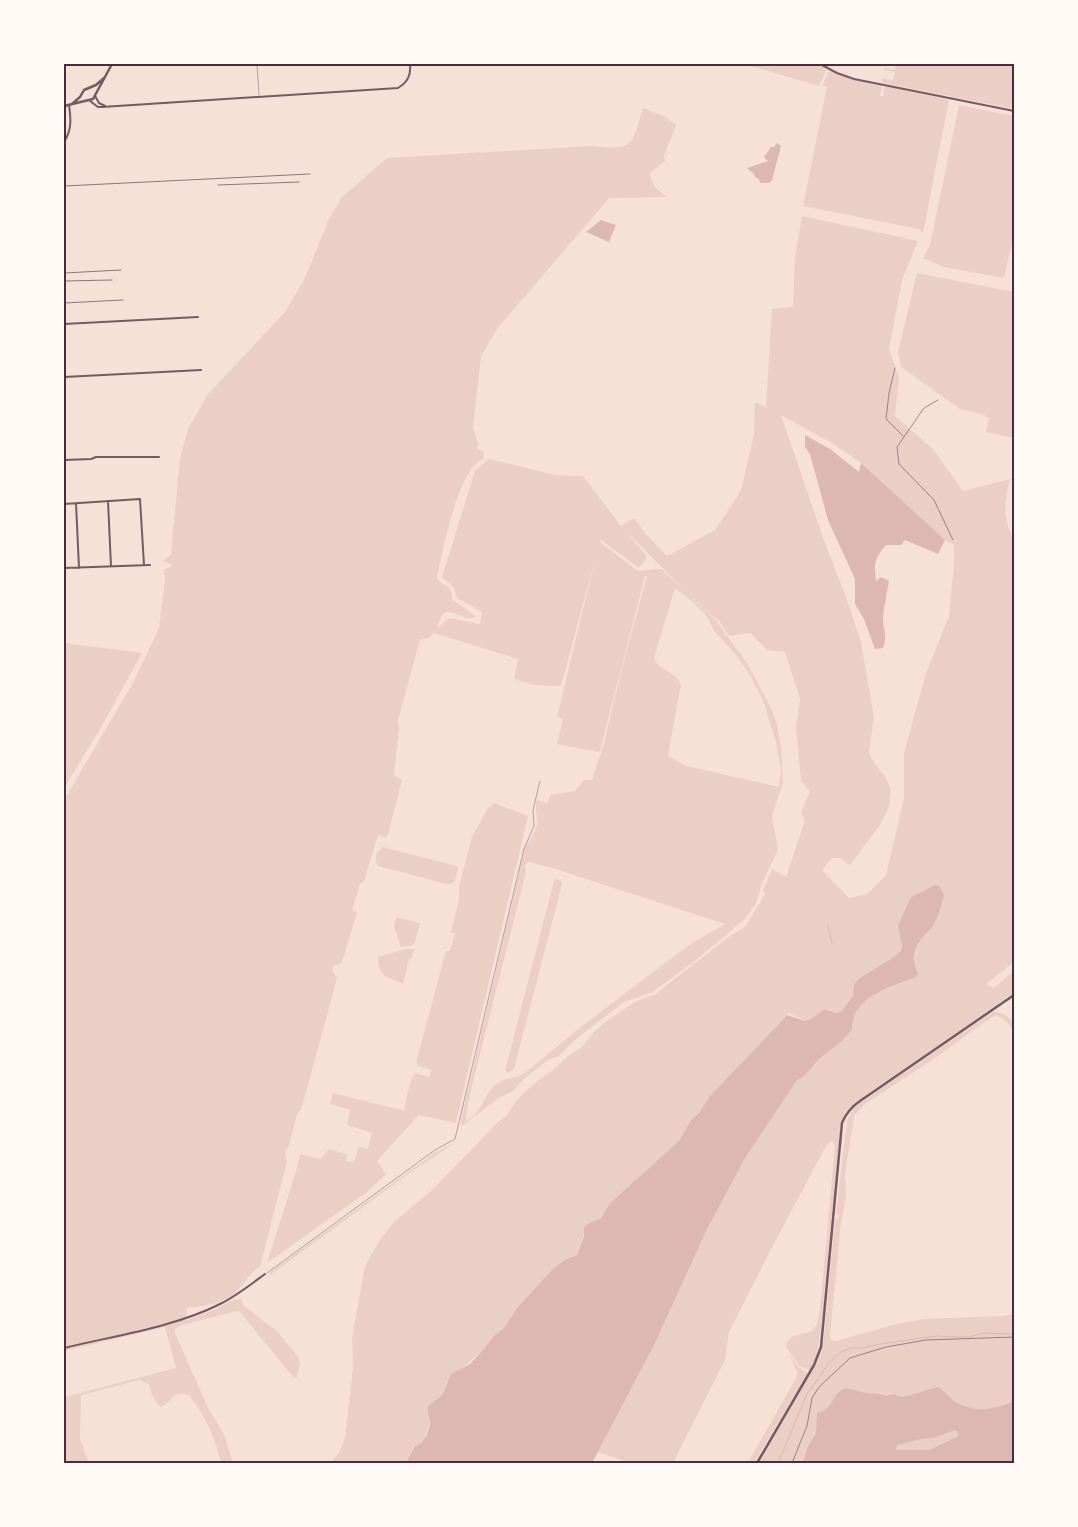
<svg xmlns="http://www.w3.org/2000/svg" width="1078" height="1527" font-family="'Sofia Sans Condensed',sans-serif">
<rect width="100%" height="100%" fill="#f7e1d7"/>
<path fill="#ebcfc5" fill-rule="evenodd" d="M744 64H818L826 69C825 75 821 80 819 86Z
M896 64H1014V109L883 83 882 78 893 80 895 72 884 70 885 68 895 70Z
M829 71 856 80 882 85 880 96H883L884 87 887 86 949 100 923 233 919 229 803 206 827 86H822Z
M959 105 1014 116V233L1004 278 944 267 923 258 930 245Z
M643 108 666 117 676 125 664 156 665 161 650 173C651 185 657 190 667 197L609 198 497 329 481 356 473 428 478 443 477 449 484 451 483 459C458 469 442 552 437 578 444 588 452 583 452 599L475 616 474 618H466L451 612H446L442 615 437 628 450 618 480 624 482 612 457 598 454 588 442 577 475 471 489 459 555 475 583 476 621 526 634 518 645 533 667 556 671 554 715 530 737 497 742 487 754 434 755 402 768 408 766 406 772 309 793 307 795 257 802 216 918 241 902 280 889 349 899 378 895 416 933 449 963 491 1010 479C1005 501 1001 518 1014 538V962L986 984 994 988 1014 971V993L853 1104 845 1112 841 1123 820 1336 817 1354 810 1370 799 1366 786 1346C789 1332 803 1336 813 1330L817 1324 820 1310 835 1146 832 1141 826 1146 768 1255 729 1332 725 1360 673 1463H630L598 1452 603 1438 712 1218 745 1157 793 1085 852 1019C853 1016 855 1011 857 1009 868 993 899 984 916 977L917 974 913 965 917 948 922 938 931 930 939 914 901 921 902 954 864 976 840 1014 827 1009 808 1022 788 1013 738 1066 732 1074 710 1096 699 1113 691 1120 679 1141 610 1203 601 1218 587 1224 577 1255 564 1260 551 1271 517 1308 504 1328 494 1336 481 1352 447 1381 442 1395 436 1399 426 1435 421 1443 413 1447 406 1463H330L339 1453 345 1438 353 1368 352 1338 364 1271 368 1260 380 1240 394 1222 431 1191 498 1122 506 1116 517 1100 527 1090 541 1078 552 1071 568 1056 582 1047 593 1033 604 1023 636 1001 654 995 730 936 745 927 765 894 763 890 772 869 786 877 805 820 801 813 810 791 801 781 796 727 800 699 785 652 767 650 750 633 729 636 719 621 687 594 715 619 747 663 770 706 777 724 781 748 783 782 772 816 778 850 762 883 756 904 745 919 691 964 651 993 624 1002 576 1039 559 1056 548 1060 525 1078 513 1091 499 1098 462 1126 461 1120 525 848C529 840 535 834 537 825 538 817 534 809 537 800L548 803 550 795 575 791 584 780H592L604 743 623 664 647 576H645L600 751 598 752 557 744 563 719 557 717 595 560 561 686 534 685 514 679 518 659 434 633 430 637 420 640 398 720 399 729 394 775 402 780 388 834 385 838 378 835 364 881 360 884 352 910 357 912 342 963 333 966 332 970 337 978 308 1085 301 1109 297 1114 289 1146 285 1152 287 1162 260 1266C250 1273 247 1281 239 1289 224 1304 206 1306 187 1308L186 1320 214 1310 234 1299 238 1300 242 1297 241 1300 244 1306 278 1332 298 1357 300 1364 297 1377 294 1378 239 1311H236L179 1326 175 1329V1333L208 1408 224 1434 233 1463H221C215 1437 205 1415 189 1395 170 1389 171 1405 160 1407L152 1395 149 1385 140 1380 81 1395 80 1439 89 1463H64V1397L176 1368 165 1327 64 1351V800L133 683 159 628 165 580 164 570 173 565 163 561 171 555 180 457 189 427 208 394 285 312 305 278 329 219 342 197 387 158 592 146C635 150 631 147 643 108ZM781 415 830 442 861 463 945 540 954 545V563L949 616 926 673 904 753V798L886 875 867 894 849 898 822 870 832 858H840L850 865 880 825 889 807 891 789 885 776 875 764 869 753 874 717 861 642 847 600 824 540ZM628 533 684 590 661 569 638 571 600 542 601 540 639 568 647 557ZM675 588 695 604 706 615 715 632 737 656 751 677 763 700 776 742 781 769 779 787 686 766 668 756 681 684C676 671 657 670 654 658ZM528 862 549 867 725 924 695 941 669 960 582 1026 525 1073C514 1080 504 1076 493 1087 484 1097 480 1114 467 1121L466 1119 468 1102 526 872 525 865Z
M917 273 1014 292V438L986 432 989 418 985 417V415L960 409 901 367 898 352Z
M64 643 142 653 103 724 64 788Z
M494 803 528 816 456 1123 419 1115 377 1161 386 1174 367 1192 267 1263 296 1171 300 1154 320 1159 329 1149 347 1154 346 1161 354 1162 359 1147 368 1149 372 1133 347 1125 350 1110 330 1104 333 1093 405 1111C405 1100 409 1083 415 1073L429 1077 432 1070 418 1066 416 1062 446 951H450L455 933 451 932 459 900V886L472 837 488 808Z
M383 847 456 866 458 868 455 881 451 884H447L378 866C373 859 377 851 383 847Z
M557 879 561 881 562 884 514 1069 508 1073 505 1071 554 881Z
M396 918H400L420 923 415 942 412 945 401 947 394 927Z
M406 949H414L412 958 409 959 403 984C387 976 378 978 378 957Z
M993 1012C1003 1011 1008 1017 1014 1023V1030C1008 1024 1001 1013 992 1017L935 1058 864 1105 854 1116 845 1175 846 1197 841 1223 830 1335 831 1340 836 1341 896 1324 923 1319 1002 1316 1014 1314V1463H759L816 1364 821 1352 824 1337 835 1220 838 1218 839 1215 836 1214 847 1120 853 1109 860 1103Z
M458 1141 411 1172 270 1275V1272L436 1152Z
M788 1352 798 1367 806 1372 807 1374 754 1463H748L797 1376V1371Z"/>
<path fill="#dcb8b0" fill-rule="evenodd" d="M777 143 781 146 772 180 769 183H760L759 179 755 177 754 174 747 168 768 161 764 157 771 147H774Z
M601 220 616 225 609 242 586 232Z
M805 435 830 449 859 472 861 463 945 540 938 554 905 540 901 545H886C874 559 874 563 876 581L881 577 889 581C887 593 884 605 883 617 883 629 888 637 883 648L875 649 864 619 855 604V579L828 520 810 454 805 447Z
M935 885 939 886 944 895C941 907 938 919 931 929 929 932 925 934 923 937 914 948 911 961 918 974L916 977C891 987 851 997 852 1029L842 1041 819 1059 803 1077 797 1080 745 1158 706 1231 655 1343 592 1463H406L414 1447 421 1443 427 1435 430 1424V1419L428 1414V1406L442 1395 451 1374 470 1364 481 1352 494 1336 504 1328 517 1308 551 1271 564 1260 577 1255 584 1236V1227L587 1224 601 1218 610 1203 679 1141 691 1120 699 1113 710 1096 787 1015 805 1021 811 1019 825 1009 836 1013 841 1012 853 995 854 985 858 979 891 959 901 951 902 946 898 926 910 899 913 896Z
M937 1387C943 1389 945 1393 949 1397 969 1414 992 1411 1014 1401V1463H803L808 1446 816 1434 817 1413C820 1412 823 1411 825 1410 834 1403 834 1392 846 1388L866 1393 880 1394 886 1396 894 1394 901 1397 908 1396ZM955 1430 959 1433 957 1437 929 1450H896L897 1445 920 1439 933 1438Z"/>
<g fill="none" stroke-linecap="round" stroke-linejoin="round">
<path stroke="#dcb8b0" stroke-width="1" d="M828 925 832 943
M778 1463 807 1394 829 1363 841 1352 851 1348H863L880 1344 937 1336 959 1337H969L984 1333 1014 1334"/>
<path stroke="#4a2c40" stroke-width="0.5" d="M895 368 889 393 886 419 903 436
M938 400 924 408 897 447 899 464 934 500 953 540
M792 1463 807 1426 812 1398 819 1387 850 1358 886 1347 926 1340 1014 1337"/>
<path stroke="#755966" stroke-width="0.5" d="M257 64 259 95
M267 1273 435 1150 455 1139 524 849 534 826 533 810 540 781"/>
<path stroke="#755966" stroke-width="2" d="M820 64 837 73 854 79 1014 111
M95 96 99 103 105 106
M90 101 98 107H102L398 88C408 82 411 75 410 64
M64 142C72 130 71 119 69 105
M64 324 198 317
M64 377 201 370
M64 460 91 459 96 457H159
M108 501 111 566
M76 503 79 568
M64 504 140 499 144 565
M64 568 150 565
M64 1348C113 1336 175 1327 220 1304 236 1296 250 1285 265 1274"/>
<path stroke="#755966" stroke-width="2.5" d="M72 104 80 97 84 90 96 85 104 78
M64 106 93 99 112 64
M757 1463 814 1365 821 1347 842 1123C846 1113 851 1107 860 1101L1014 995"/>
<path stroke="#8f747c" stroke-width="1" d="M218 185 299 182
M64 186 310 174
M64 273 121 270
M64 281 112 280
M64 303 123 300"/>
</g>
<rect width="1078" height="1527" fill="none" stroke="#fffaf5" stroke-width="130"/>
<rect x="65" y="65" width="948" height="1397" fill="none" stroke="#4a2c40" stroke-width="2"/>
</svg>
